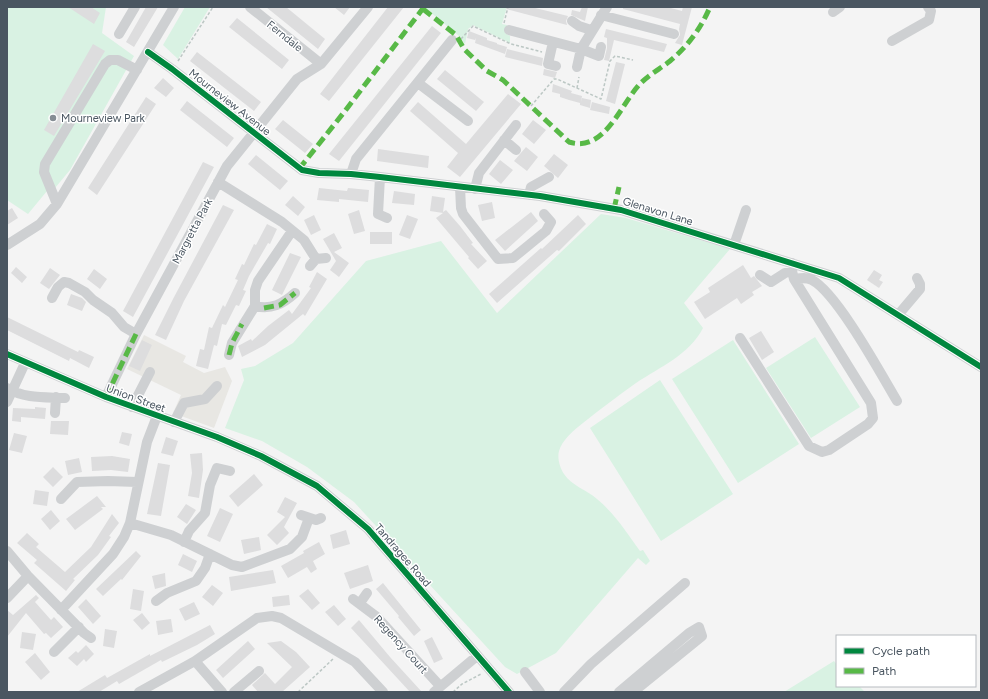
<svg xmlns="http://www.w3.org/2000/svg" width="988" height="699" font-family="Figtree,sans-serif">
<rect width="100%" height="100%" fill="#f4f4f4"/>
<path fill="#e8e7e3" d="M144 335 186 356 183 362 204 373 225 367 232 381 214 428 173 413 181 395 127 369Z"/>
<path fill="#d9f2e3" d="M7 7H106L102 33 134 56 70 170 55 188 47 191 28 214 7 200Z
M185 7H210L178 59 163 45Z
M424 7H507L502 24 507 25 505 33 510 36V43L473 25 468 29 465 44 459 36Z
M601 214 626 218 730 249 684 303 703 328C689 355 660 367 636 383 618 396 600 409 583 423 574 430 562 440 559 451 557 458 560 468 564 474 572 486 587 490 597 499 615 514 627 533 640 551L643 550 650 561 646 565 638 558 556 653 517 674 505 667 354 502 307 467 262 441 225 428 244 380 241 369 255 366 293 343 366 261 441 241 497 313Z
M815 337 860 407 811 438 766 368Z
M733 340 799 444 738 483 672 379Z
M660 380 733 494 661 541 590 428Z
M834 661 837 665V686H859L865 692H784Z"/>
<path fill="#ddddde" d="M68 7H91L100 13 94 24Z
M146 7H158L134 47 126 42Z
M266 7H286L325 39 318 49Z
M334 7H350L344 15Z
M388 7H404L329 101 320 94Z
M506 7H531L568 16 566 21 567 25 506 9Z
M582 7H588L585 21 571 15 572 10 580 12Z
M623 7H667L682 11 683 7H692L682 45 675 43 680 35 679 29 680 24 623 9Z
M237 18 289 60 282 69 229 27Z
M432 26 441 33 339 161 329 154Z
M606 29 667 44 664 52 614 40 609 61 604 60 607 48V38L604 37Z
M469 31 487 38V40L497 43V44L507 47 505 54 475 43 476 38 475 40 467 38Z
M93 44 105 51 54 136 44 130Z
M507 49 543 58 542 66 505 57Z
M197 52 261 102 254 111 190 61Z
M616 62 625 64 615 104 606 101Z
M544 69 557 72 555 78 543 75Z
M445 70 484 102 476 111 437 79Z
M163 78 174 88 166 97 154 88Z
M553 84 572 91 571 93 582 96 581 102 582 98 591 100 590 108 580 105V103L569 100 560 97V94L552 92Z
M508 94 521 104 460 177 447 167 458 153 410 111 418 102 466 144Z
M146 97 156 104 97 195 88 188Z
M187 101 234 138 227 147 180 110Z
M592 102 610 107 609 114 590 110Z
M283 120 313 144 305 153 275 129Z
M533 120 546 130 534 144 522 134Z
M526 147 538 157 527 171 514 161Z
M378 149 429 156 428 168 377 161Z
M554 154 568 165 558 178 544 166Z
M256 155 288 181 280 190 248 164Z
M500 160 513 170 501 184 489 174Z
M203 162 214 167 133 317 123 311Z
M319 188 347 191 348 188 369 190 368 202 339 199V202L317 200Z
M394 191 415 194 414 205 392 203Z
M293 196 305 207 298 216 285 205Z
M432 196 445 198 443 212 446 210 460 226 473 243 471 244 487 261 478 269 468 258 469 257 436 218 443 213 430 211Z
M492 202 495 218 482 221 478 205Z
M223 205 234 210 184 301 166 340 155 335 173 299Z
M12 208 18 218 7 225V211Z
M359 210 365 231 354 234 348 214Z
M531 212 538 221 505 251 495 240Z
M314 215 321 230 311 235 304 220Z
M407 215 418 219 410 239 399 235Z
M578 215 586 224 559 251 557 250 497 303 489 294 541 248 542 249Z
M267 224 277 229 270 244 268 243 249 276 243 290 246 291 239 306 236 305 226 325 222 324 217 346 214 345 208 369 196 366 200 349 204 350 209 327 212 328 223 305 225 307 238 280 235 279 242 264 244 265 254 244 256 245Z
M370 232H392V244H370Z
M334 233 342 248 334 252 349 263 339 277 330 270 336 261 323 239Z
M290 253 301 257 282 295 272 290Z
M743 265 751 278 754 276 762 286 752 292 754 295 741 304 737 298 705 319 694 302 710 292 708 288Z
M16 267 27 277 22 283 11 273Z
M50 268 60 275 49 289 40 283Z
M94 269 107 279 100 289 87 279Z
M874 270 882 275 879 280 883 282 879 288 867 280Z
M317 272 327 279 305 316 303 314 265 345 242 357 238 346 251 339 252 341 268 326 289 310 292 314 311 288 309 287Z
M71 294 82 298 86 302 82 311 67 305Z
M7 317 78 352 79 350 94 357 89 368 70 358 69 361 7 330Z
M761 331 774 352 762 360 749 338Z
M142 340 152 345 140 371 129 366Z
M35 407 46 408 45 419 21 417V422L12 421 13 408 35 409Z
M51 421H69L68 435 50 434Z
M122 432 132 434 129 446 119 443Z
M14 433 27 436 22 453 9 450Z
M166 437 178 441 173 456 161 453Z
M202 453 203 470 199 498 188 496 192 473 190 454Z
M112 456 130 459 128 472 111 470 92 471 91 457Z
M79 458 82 472 68 475 65 461Z
M158 463 170 465 161 516 147 514Z
M53 467 63 477 53 487 43 477Z
M254 474 263 485 238 507 229 496Z
M35 490 49 492 47 506 33 504Z
M97 496 106 507H101L103 509 75 530 66 519Z
M285 497 297 503 284 527 289 533 277 545 267 535 285 517 277 512Z
M186 504 196 510 187 524 177 517Z
M220 508 233 514 220 542 207 536Z
M51 510 60 521 50 530 41 519Z
M112 514 119 523 109 536 111 537 98 555 73 579 75 580 66 591 34 563 37 560 17 543 27 533 39 544 36 547 65 572 91 547Z
M346 530 350 544 333 549 330 535Z
M259 537 261 550 244 554 241 540Z
M319 542 325 554 313 561 317 569 311 573 307 567 288 578 281 566 304 553 303 551Z
M136 551 141 556 122 580 121 579 103 596 96 589Z
M183 554 197 561 192 572 178 565Z
M368 565 373 581 350 589 344 573Z
M273 570 276 583 231 591 229 577Z
M165 573 166 586 155 589 152 576Z
M383 583 421 630 414 636 398 617 399 616 376 589Z
M212 585 223 593 213 606 202 597Z
M133 589 144 591 141 611 130 609Z
M308 589 320 603 312 610 299 596Z
M36 595 39 598 35 602 51 620 54 617 63 627 51 638 46 633 44 634 26 613 7 637V610L13 615Z
M289 595 290 605 273 607 272 597Z
M86 599 101 616 93 624 78 607Z
M194 602 200 614 185 621 179 609Z
M334 605 346 619 338 626 325 612Z
M142 613 150 623 142 630 133 620Z
M171 619 173 632 158 635 156 621Z
M359 620 390 657 422 692H410L351 628Z
M210 625 215 634 197 645 162 662 161 660 119 684 117 681 99 692H77L105 675 107 678 150 654V656Z
M105 629 117 631 114 648 103 646Z
M22 632 36 634 33 650 20 648Z
M432 637 443 659 434 663 424 641Z
M248 641 255 649 223 678 216 670Z
M281 641 296 652 310 667 282 692H258L252 685 265 673 275 684 292 667 267 643Z
M86 645 94 654 86 662 84 659 77 666 68 658 76 651 78 653Z
M35 653 50 672 41 680 25 662Z"/>
<g fill="none" stroke-linecap="round" stroke-linejoin="round">
<path stroke="#bcc7c4" stroke-width="1.5" stroke-dasharray="3 2" stroke-linecap="butt" d="M504 23 508 7
M461 39 473 26 511 44 542 52
M178 61 213 7
M577 88 579 77
M531 106 554 79H557L601 99 610 61 615 56 633 60
M298 692 333 659
M453 692 462 684 481 674"/>
<path stroke="#ced0d2" stroke-width="10" d="M250 7 321 64
M833 12 840 7
M601 15 674 34
M572 21 579 26 591 30
M509 30 581 49 607 7
M119 34 135 7
M892 41 929 20 931 11 928 7
M553 42 548 64 556 66
M148 52 172 69 302 170 319 173 351 174 380 177 540 196 621 210 839 278 981 367
M577 67 581 49 599 56 601 47
M418 83 468 121
M504 140 516 150
M351 174 356 159 452 40
M380 177 378 214 387 218
M218 182 282 222 304 240 316 259
M460 187 461 208 463 214 498 259 513 258 546 231 551 222 544 214
M475 189 479 173 516 125
M529 195 531 187 549 177
M57 204 44 172 45 164 105 64 110 60H118L137 70
M7 245 40 224 57 204 174 7
M734 245 746 210
M310 266 316 259 326 258
M760 275 771 282 785 273 792 271
M794 279C801 278 806 277 812 280 837 293 881 374 897 401
M52 298 58 287 64 282 69 283 85 292 93 300 112 313 124 327 136 334 227 166 297 79 321 64 368 7
M255 306C271 310 283 304 295 293
M898 315 920 289V284L917 278
M740 338 809 446 822 452 829 450 868 424 873 418 871 403 794 279 792 271V263
M7 354 106 397 217 437 261 456 317 486 368 529 509 692
M229 355 232 343 255 306V290L258 281 292 231
M7 388C25 399 45 397 65 398
M106 397 136 334
M7 402 25 363
M132 407 150 372
M55 413 56 397
M174 422 184 403 205 399 217 386
M61 499 77 482 108 481 137 482
M301 515 316 520 321 518
M130 523 171 535 232 565 242 567 290 549 302 537 309 518
M184 542 189 531 205 513 210 485 217 468 230 471
M7 551 28 576 84 633 91 638
M7 598 28 576
M353 599 377 617 440 686
M156 601 167 593 196 581 205 568 210 554
M360 603 367 593
M61 610 113 554 124 537 130 523 147 442 157 416
M54 652 79 627
M195 661 222 692
M525 672 540 692
M139 692 195 661 257 618 272 616 281 618 355 662 383 692
M234 692 259 671
M434 692 477 656
M564 692 591 664 685 583
M619 692 689 633 699 627 702 636 633 692"/>
<path stroke="#58b947" stroke-width="5" stroke-dasharray="10 5" stroke-linecap="butt" d="M423 9 456 35 464 49 487 71 503 80 569 142C604 153 620 106 639 85 648 75 660 69 670 61 688 46 701 28 710 7
M299 169 345 111 424 7
M614 209 619 187
M264 308 280 305 295 293
M229 355 232 343 242 324
M106 397 136 334"/>
<defs>
<path id="cycleway" d="M148 52 172 69 302 170 319 173 351 174 380 177 540 196 621 210 839 278 981 367
M7 354 106 397 217 437 261 456 317 486 368 529 509 692"/>
</defs>
<use href="#cycleway" stroke="#fff" stroke-width="8"/>
<use href="#cycleway" stroke="#00873e" stroke-width="6"/>
</g>
<circle fill="#868d94" stroke="#fff" stroke-width="1.5" cx="53" cy="118" r="4"/>
<g text-anchor="middle" stroke-width="3" stroke-linejoin="round" paint-order="stroke">
<g font-size="11" fill="#4a5661" stroke="#fff">
<text transform="translate(285 36) rotate(39)" y="4">Ferndale</text>
<text transform="translate(230 102) rotate(38)" y="4">Mourneview Avenue</text>
<text transform="translate(658 211) rotate(17)" y="4">Glenavon Lane</text>
<text transform="translate(192 231) rotate(-62)" y="4">Margretta Park</text>
<text transform="translate(136 398) rotate(20)" y="4">Union Street</text>
<text transform="translate(403 555) rotate(49)" y="4">Tandragee Road</text>
<text transform="translate(401 644) rotate(48)" y="4">Regency Court</text>
</g>
<g font-size="11" fill="#4a5661" stroke="#fff" text-anchor="start">
<text x="61" y="122">Mourneview Park</text>
</g>
</g>
<rect width="988" height="699" fill="none" stroke="#4a5661" stroke-width="16"/>
<rect x="836" y="635" width="140" height="52" fill="#ffffff" stroke="#b7bbc0"/>
<rect x="844" y="648" width="20" height="6" fill="#00873e" stroke="#b7bbc0"/>
<text x="872" y="655" font-size="12" fill="#4a5661">Cycle path</text>
<rect x="844" y="668" width="20" height="6" fill="#58b947" stroke="#b7bbc0"/>
<text x="872" y="675" font-size="12" fill="#4a5661">Path</text>
</svg>
